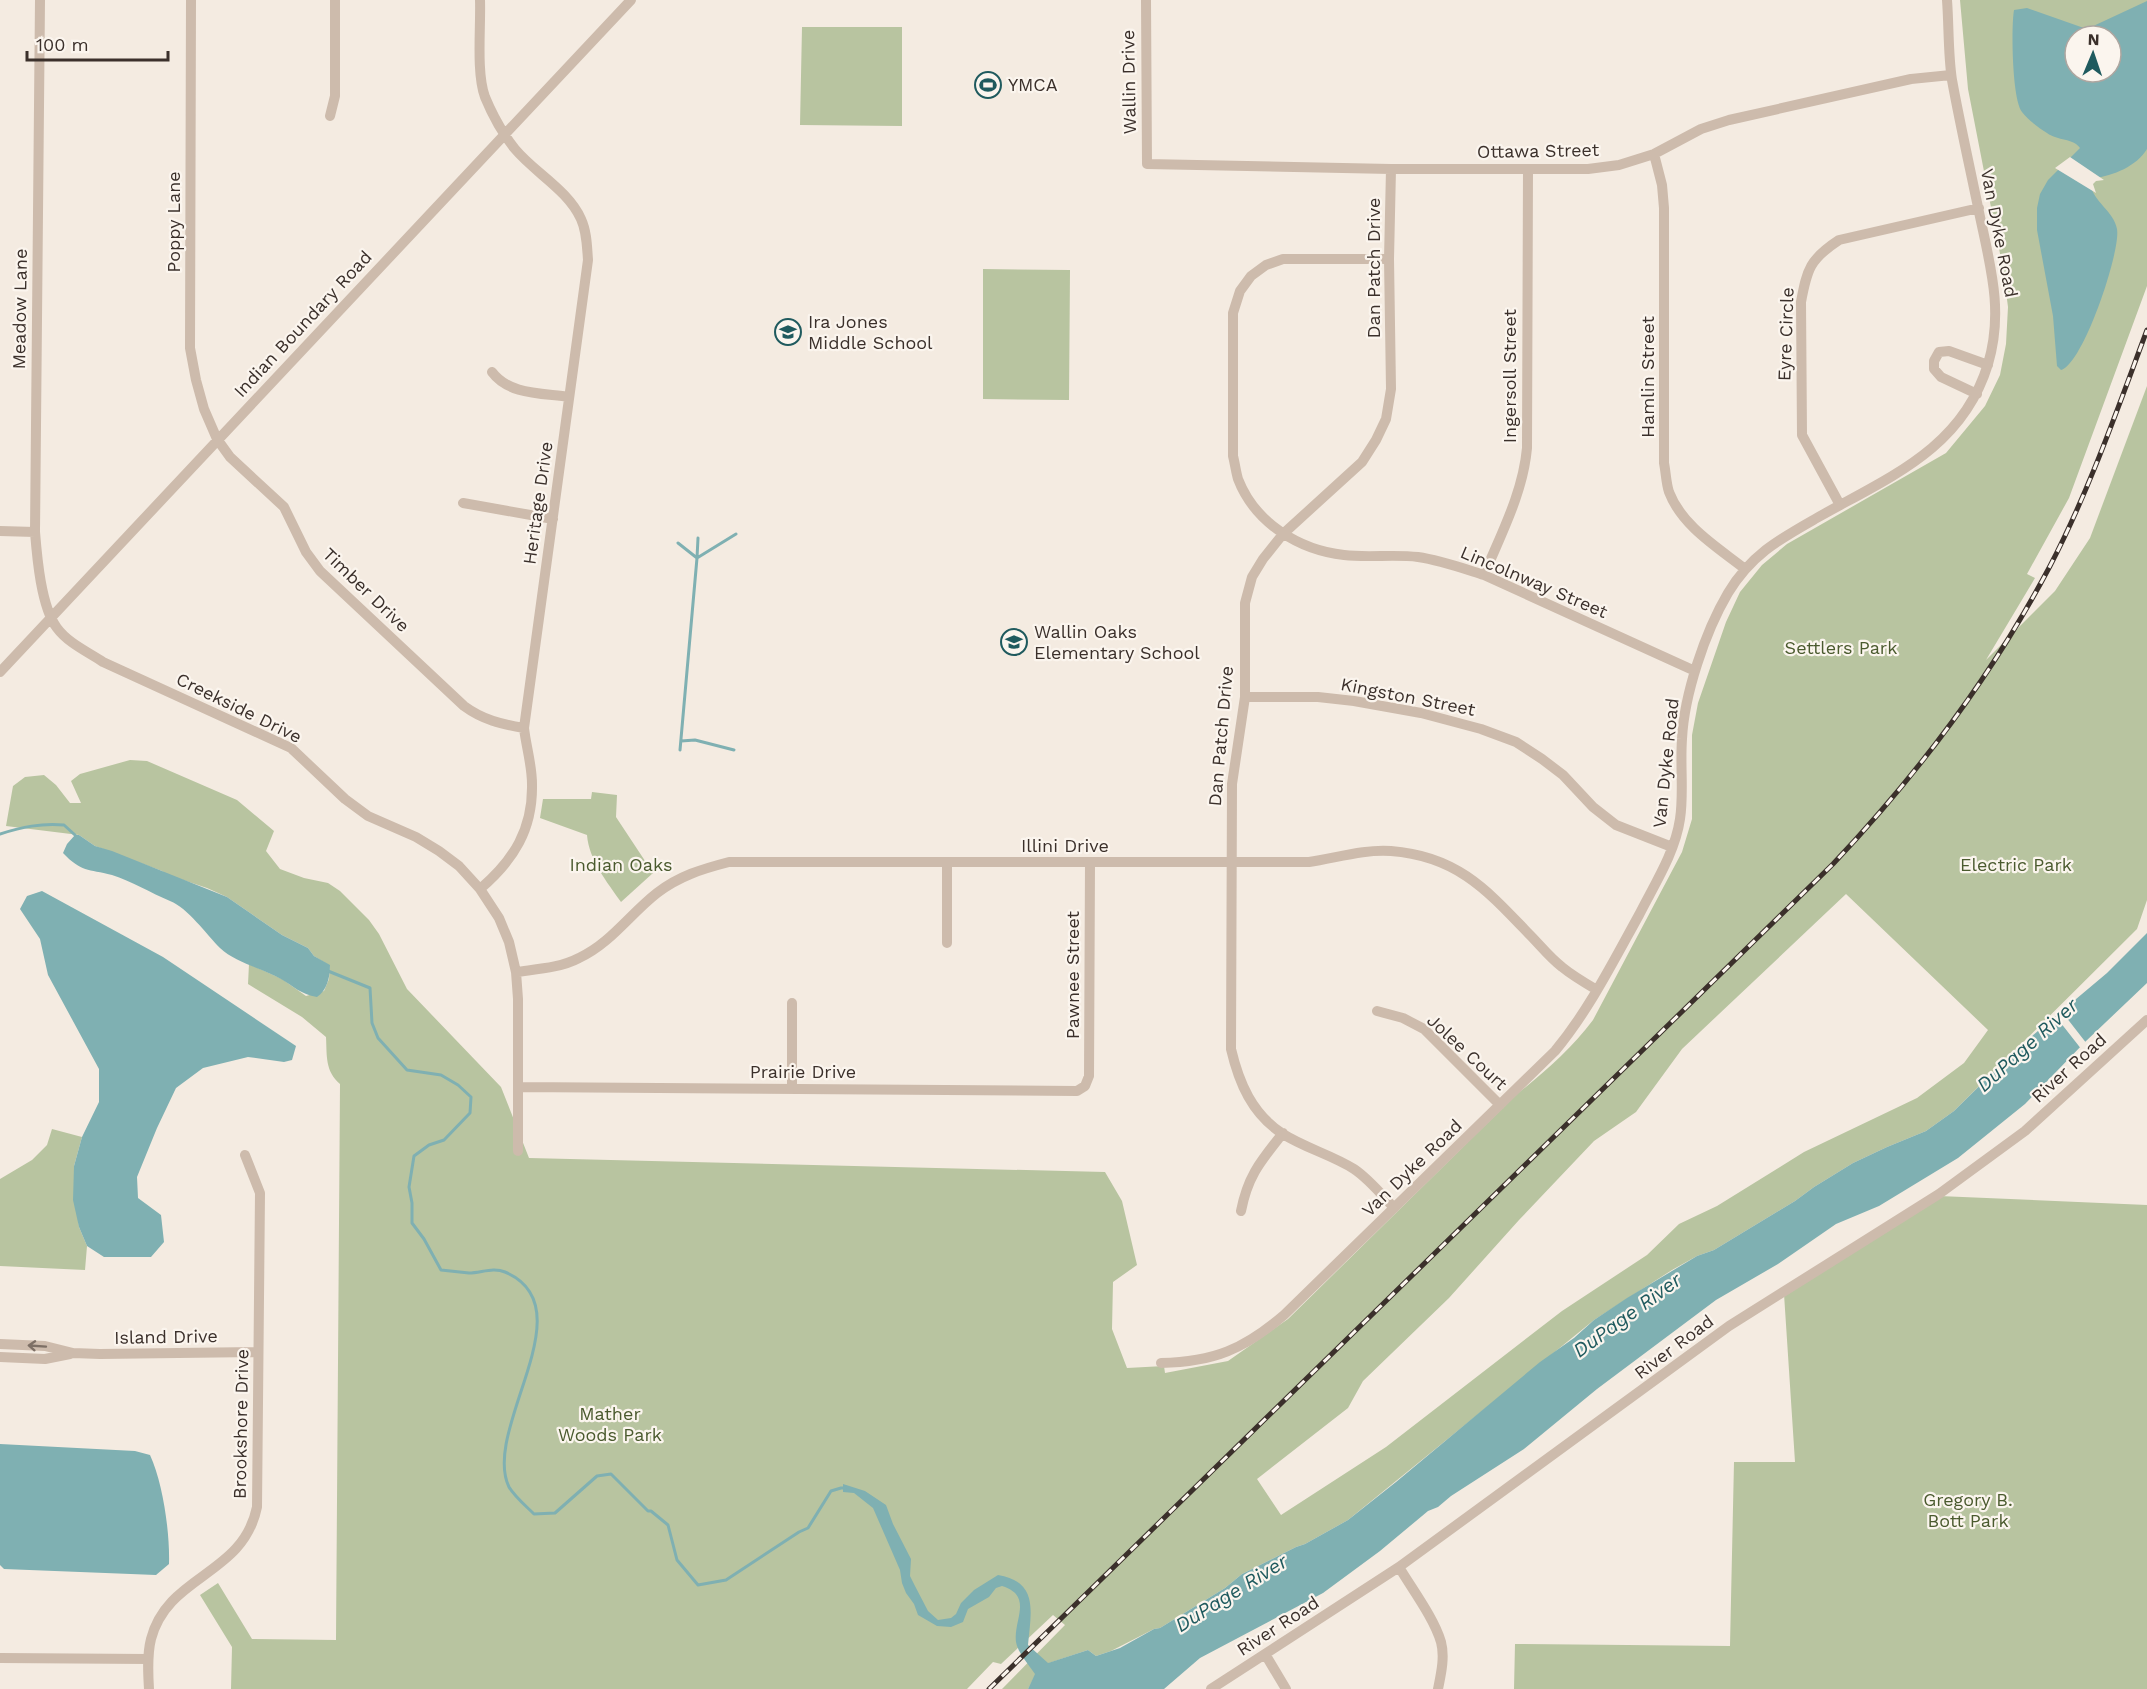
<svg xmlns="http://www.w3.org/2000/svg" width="2147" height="1689" font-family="'Work Sans',sans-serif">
<rect width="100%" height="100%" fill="#f4ebe1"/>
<path fill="#b8c4a0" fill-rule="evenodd" d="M1960 0H2147V286L2069 498 2027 574 2035 578 1986 660 2055 591 2090 538 2147 386V900L2137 929 1954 1111 1926 1131 1887 1147 1853 1163 1814 1187 1795 1201 1714 1250 1697 1256 1672 1270 1594 1320 1348 1520 1305 1544 1296 1547 1242 1574 1225 1588 1160 1628 1154 1629 1111 1651 1096 1656 1088 1650 1040 1666 1028 1689H1002L1065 1625 1053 1615 1001 1664 993 1662 967 1689H231L232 1647 200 1595 218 1583 252 1639 336 1640 340 1084C325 1071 327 1056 326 1037L302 1017 248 984 249 964 282 979 306 996 324 991 329 979 330 966 314 956 308 948 282 935 227 897 207 888 168 875 162 871 95 846 79 835 6 826 13 786 25 777 44 775 56 785 70 803H81L71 781 80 774 130 760 147 761 237 800 274 831 266 851 280 869 304 878 328 883 340 891 369 920 379 934 407 989 501 1087 529 1158 1105 1172 1122 1201 1137 1265 1113 1282 1112 1329 1127 1368 1164 1366 1165 1373 1228 1361 1288 1319 1517 1094C1546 1071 1571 1049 1593 1020L1682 852 1692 819V735L1698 703 1726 622 1740 592 1762 565 1787 544 1946 453 1985 406 2000 375 2006 344 2008 307 2003 269 1968 89ZM2075 36H2111V72H2075ZM1846 894 1988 1030 1964 1063 1917 1098 1804 1152 1717 1206 1679 1224 1647 1255 1562 1311 1386 1447 1281 1515 1257 1479 1348 1408 1363 1381 1449 1298 1519 1220 1594 1141 1636 1112 1682 1049Z
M802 27H902V126L800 125Z
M983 269 1070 270 1069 400 983 399Z
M592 792 617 795 616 817 653 873 621 902C607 882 589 860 587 835L540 818 543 799H591Z
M52 1129 82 1137 74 1166 79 1227 87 1246 85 1270 0 1266V1179L32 1160 47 1145Z
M1939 1196 2147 1205V1689H1514L1515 1644 1730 1646 1734 1462H1795L1784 1294Z"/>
<path fill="#7fb0b2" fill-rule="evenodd" d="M2147 1V149C2137 166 2113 176 2094 178L2090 183C2093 202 2114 211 2117 229 2121 251 2083 365 2061 370L2057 366 2053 316 2037 230V208L2040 194 2048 180 2080 148C2073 138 2058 141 2047 133 2039 128 2028 120 2022 112 2012 99 2011 27 2014 10L2027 8 2081 27 2089 28ZM2075 36H2111V72H2075Z
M75 835H79L95 846 112 851 227 897 282 935 308 948 314 956 330 965C330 978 327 990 317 997 300 994 295 987 281 979 262 968 236 963 220 948 206 934 188 908 170 901 151 893 131 881 112 875 88 869 81 872 63 853L67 844Z
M42 891 163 957 296 1046 292 1060 284 1062 248 1057 203 1068 176 1088 157 1128 137 1177 138 1198 161 1215 164 1242 151 1257H104L87 1246 79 1227 73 1200 74 1166 82 1137 99 1102V1069L48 975 40 939 20 909 27 896Z
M2147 933V983L2085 1042 2025 1104 1958 1158 1879 1206 1836 1224 1778 1264 1716 1300 1597 1389 1524 1449 1451 1496 1438 1507 1428 1511 1380 1551 1323 1593 1200 1658 1164 1689H1028L1035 1674C1029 1665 1018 1653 1016 1642 1013 1620 1034 1596 1002 1586L996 1588 989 1597 968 1609 963 1622 951 1627 937 1626 918 1615 914 1604 906 1593 902 1583 900 1570 873 1508 854 1493 843 1492V1484L865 1491 886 1505 893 1524 911 1559 910 1576 915 1586 928 1611 938 1620 951 1618 956 1614 961 1603 974 1590 998 1575C1039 1582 1031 1612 1028 1645L1048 1663 1088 1650 1096 1656 1120 1648 1154 1629 1160 1628 1225 1588 1242 1574 1296 1547 1305 1544 1348 1520 1396 1482 1540 1362 1574 1338 1594 1320 1627 1298 1697 1256 1714 1250 1795 1201 1814 1187 1853 1163 1887 1147 1926 1131 1954 1111 2019 1047 2107 973Z
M0 1444 135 1451 150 1455C163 1483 170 1533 169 1564L156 1575 4 1569 0 1565Z"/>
<path fill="#f4ebe1" d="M2070 157 2104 180 2096 181 2093 184 2096 193 2055 168Z
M2059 1008 2087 1044 2082 1050 2053 1013Z"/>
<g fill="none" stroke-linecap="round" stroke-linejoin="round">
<path stroke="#7fb0b2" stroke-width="3" d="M678 543 697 558
M697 558 698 538
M681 741 695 740 734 750
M680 750 697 558 736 534
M0 834C22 827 41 823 64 825L75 835
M328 971 370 988 372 1023 378 1038 407 1070 441 1075 458 1085 471 1097 470 1113 444 1140 429 1145 414 1156 409 1187 412 1203V1223L424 1239 441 1270C450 1271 460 1272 469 1273 481 1273 493 1267 505 1272 588 1307 481 1429 509 1487 515 1497 526 1506 534 1514L555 1513 597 1476 611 1474 648 1511H651L668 1525 677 1560 698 1585 726 1580 799 1532 808 1528 831 1491 841 1488H845"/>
<path stroke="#cdbbac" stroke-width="10" d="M40 0 35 532C37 557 41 607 57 628 68 643 88 652 103 662L291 748 345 799 368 816 416 837 439 851 459 866 480 889 499 918 509 942 516 972 518 999V1151
M191 0 190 348 196 380 204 409 217 439 230 457 284 507 306 552 320 571 464 706C483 720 501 724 524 728
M480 0C481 26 476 73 485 97 492 114 503 134 515 149 535 173 568 190 581 219 587 232 587 247 588 260L524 728C526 746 532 765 532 784 533 829 514 860 480 889
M1146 0 1147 164 1391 169H1588L1619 165 1654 154 1701 129 1729 120 1911 79 1951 75
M330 116 335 96V0
M1654 154 1662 185 1664 208V463C1666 473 1666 483 1669 492 1682 526 1717 547 1745 569
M1391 169 1389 259 1391 389 1386 419 1376 440 1362 462 1283 534 1263 559 1252 577 1245 603V697L1232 784 1231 1049C1239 1083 1252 1114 1283 1134 1305 1148 1332 1155 1354 1169 1369 1179 1382 1195 1394 1208
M1389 259H1283L1266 265 1251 276 1240 291 1233 313V456C1235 464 1236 472 1238 479 1255 523 1299 550 1344 555 1368 558 1394 554 1418 557 1440 560 1462 568 1484 575L1695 671
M492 372C509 395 542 393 569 397
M1977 394 1941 377 1934 369V361L1939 352 1949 351 1988 365
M463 503 553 519
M1840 505 1802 435 1801 302C1807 269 1810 259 1839 240L1979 208
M0 531 35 532
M1484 575C1501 534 1523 493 1527 448L1528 169
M0 672 631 0
M1245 697H1318L1354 701 1421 713 1481 729 1516 742 1542 759 1563 775 1593 807 1616 825 1672 847
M947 862V943
M516 972C537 969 560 968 579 958 611 943 630 914 657 893 679 876 702 869 729 862H1309C1336 858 1364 849 1391 851 1457 856 1487 890 1529 934 1540 945 1550 958 1562 967 1573 976 1585 983 1597 990
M1377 1011 1403 1018 1424 1029 1500 1105
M518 1087 1077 1091 1085 1086 1089 1076 1090 863
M792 1089V1003
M1241 1211C1248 1175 1261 1161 1283 1133
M0 1344 45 1346 73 1353 100 1354 258 1352
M0 1357 45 1359 70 1354
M1161 1363C1214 1362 1244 1349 1284 1315L1555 1051C1589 1010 1613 962 1639 915 1654 885 1675 853 1680 819 1684 793 1680 766 1682 739 1684 695 1705 632 1728 593 1751 555 1778 540 1815 519 1887 478 1962 450 1988 364 2004 311 1990 265 1979 212 1970 168 1960 124 1952 80 1948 54 1949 26 1947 0
M1399 1567C1412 1589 1434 1618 1441 1642 1445 1657 1441 1674 1438 1689
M1265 1654 1286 1689
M0 1658 148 1659
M149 1689C148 1673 147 1655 151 1639 168 1574 243 1576 257 1507L260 1193 245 1155
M1211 1689 1399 1567 1729 1326 1939 1194 2025 1131 2147 1020"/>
<defs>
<path id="rail" d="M989 1689 1833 864C1918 774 1992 676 2050 566 2089 491 2117 410 2147 330"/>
</defs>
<use href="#rail" stroke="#3b302b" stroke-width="5"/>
<use href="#rail" stroke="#fbf5ee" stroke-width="3" stroke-dasharray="9" stroke-linecap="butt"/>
</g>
<defs><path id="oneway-shaft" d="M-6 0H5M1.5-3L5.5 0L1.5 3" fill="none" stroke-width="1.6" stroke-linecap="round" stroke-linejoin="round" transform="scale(1.5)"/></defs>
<use stroke="#7d6f65" href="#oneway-shaft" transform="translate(37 1346) rotate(-176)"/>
<defs>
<symbol id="stadium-ring" viewBox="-11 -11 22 22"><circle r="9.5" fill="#fbf5ee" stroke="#1f5a5e" stroke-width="1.5"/><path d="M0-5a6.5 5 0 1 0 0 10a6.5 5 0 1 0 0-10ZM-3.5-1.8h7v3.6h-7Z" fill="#1f5a5e"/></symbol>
<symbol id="school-ring" viewBox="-11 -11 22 22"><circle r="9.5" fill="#fbf5ee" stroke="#1f5a5e" stroke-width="1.5"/><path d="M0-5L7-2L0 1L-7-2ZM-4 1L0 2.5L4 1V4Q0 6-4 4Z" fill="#1f5a5e"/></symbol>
</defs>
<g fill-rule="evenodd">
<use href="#stadium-ring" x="973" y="70" width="30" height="30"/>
<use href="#school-ring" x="773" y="317" width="30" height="30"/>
<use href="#school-ring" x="999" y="627" width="30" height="30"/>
</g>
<g text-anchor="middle" stroke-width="4.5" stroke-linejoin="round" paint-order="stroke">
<g font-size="18" fill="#3b302b" stroke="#fbf5ee">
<text transform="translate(1129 82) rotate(-91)" y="6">Wallin Drive</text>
<text transform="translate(1538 151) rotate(-1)" y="6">Ottawa Street</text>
<text transform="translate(174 222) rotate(-90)" y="6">Poppy Lane</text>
<text transform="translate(1999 233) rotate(79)" y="6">Van Dyke Road</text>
<text transform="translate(1374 268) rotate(-90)" y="6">Dan Patch Drive</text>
<text transform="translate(20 309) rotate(-89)" y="6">Meadow Lane</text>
<text transform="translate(303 324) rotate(-47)" y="6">Indian Boundary Road</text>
<text transform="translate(1786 334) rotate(-88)" y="6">Eyre Circle</text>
<text transform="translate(1510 376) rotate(-90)" y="6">Ingersoll Street</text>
<text transform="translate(1648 377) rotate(-90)" y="6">Hamlin Street</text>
<text transform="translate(538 503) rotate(-82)" y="6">Heritage Drive</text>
<text transform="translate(1534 582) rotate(23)" y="6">Lincolnway Street</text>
<text transform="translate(366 590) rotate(44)" y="6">Timber Drive</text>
<text transform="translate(1408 697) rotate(11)" y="6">Kingston Street</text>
<text transform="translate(239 708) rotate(26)" y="6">Creekside Drive</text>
<text transform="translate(1221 736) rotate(-85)" y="6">Dan Patch Drive</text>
<text transform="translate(1666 763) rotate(-84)" y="6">Van Dyke Road</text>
<text x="1065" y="852">Illini Drive</text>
<text transform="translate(1073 975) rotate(-90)" y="6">Pawnee Street</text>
<text transform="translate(1467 1052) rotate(43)" y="6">Jolee Court</text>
<text transform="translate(2069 1068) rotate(-42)" y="6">River Road</text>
<text x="803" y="1078">Prairie Drive</text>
<text transform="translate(1412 1168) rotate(-44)" y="6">Van Dyke Road</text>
<text transform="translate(166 1337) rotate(-1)" y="6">Island Drive</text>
<text transform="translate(1674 1347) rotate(-37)" y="6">River Road</text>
<text transform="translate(241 1424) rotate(-89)" y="6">Brookshore Drive</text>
<text transform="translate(1278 1626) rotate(-33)" y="6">River Road</text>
</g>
<g font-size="18" fill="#3b302b" stroke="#fbf5ee" text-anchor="start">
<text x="1008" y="91">YMCA</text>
<text x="808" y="328">Ira Jones<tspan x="808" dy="21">Middle School</tspan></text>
<text x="1034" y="638">Wallin Oaks<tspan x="1034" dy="21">Elementary School</tspan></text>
</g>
<g font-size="18" fill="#4a5a2e" stroke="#fbf5ee">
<text x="1841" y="654">Settlers Park</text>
<text x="621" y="871">Indian Oaks</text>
<text x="2016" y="871">Electric Park</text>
<text x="610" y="1420">Mather<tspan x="610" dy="21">Woods Park</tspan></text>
<text x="1968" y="1506">Gregory B.<tspan x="1968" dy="21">Bott Park</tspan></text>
</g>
<g font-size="20" font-style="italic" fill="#1f5a5e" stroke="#fbf5ee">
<text transform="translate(2027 1045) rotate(-42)" y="7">DuPage River</text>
<text transform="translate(1627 1315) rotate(-36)" y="7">DuPage River</text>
<text transform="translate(1231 1593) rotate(-32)" y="7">DuPage River</text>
</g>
</g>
<g transform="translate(2093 54) rotate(2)"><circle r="28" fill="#fbf5ee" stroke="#aea6a0" stroke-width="1.5"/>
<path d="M0-4.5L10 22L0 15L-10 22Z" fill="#1f5a5e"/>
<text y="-9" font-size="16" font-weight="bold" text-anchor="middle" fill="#3b302b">N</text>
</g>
<path d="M27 51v9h141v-9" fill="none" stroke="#3b302b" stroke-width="3"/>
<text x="36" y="51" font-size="18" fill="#3b302b" stroke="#fbf5ee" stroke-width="4.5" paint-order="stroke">100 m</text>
</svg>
